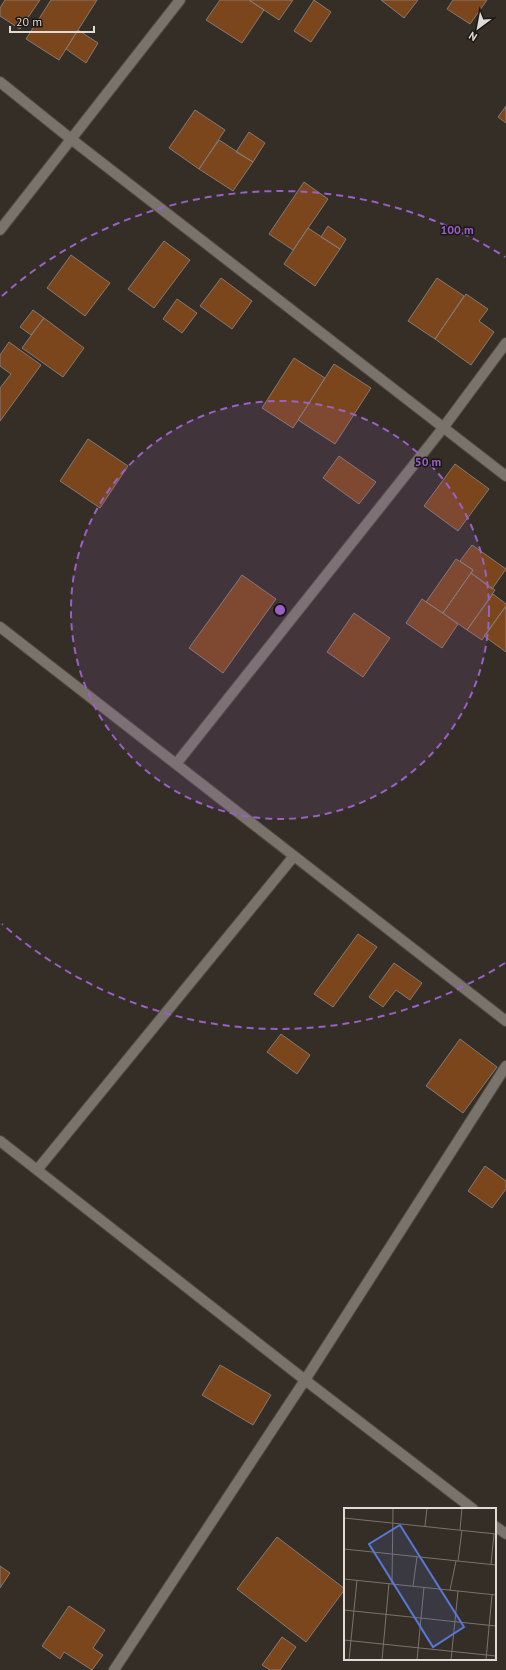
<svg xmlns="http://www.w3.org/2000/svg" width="506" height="1670" font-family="'PT Sans',sans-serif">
<rect width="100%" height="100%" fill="#352e27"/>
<path fill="#7c461d" stroke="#847a74" d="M5 0H40L20 29 0 16V8Z
M51 0H97L59 60 26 39Z
M220 0H249L264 10 242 43 206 20Z
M249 0H293L279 20Z
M314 0 331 12 311 42 294 31Z
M381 0H418L404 18Z
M453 0H487L470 24 447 9Z
M78 30 98 43 86 63 66 49Z
M506 106V123L498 117Z
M195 110 225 130 199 169 169 148Z
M249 132 265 143 253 162 236 152Z
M219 140 253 162 233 191 199 169Z
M304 182 328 199 293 250 269 234Z
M328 226 346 239 340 249 321 237Z
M308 228 340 249 315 286 284 264Z
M164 241 190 260 154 308 128 289Z
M71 255 110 283 85 316 47 288Z
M221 278 252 301 232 329 200 306Z
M437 278 464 296 435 339 408 321Z
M466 294 488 309 479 321 494 332 471 365 435 339Z
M177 299 197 313 182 333 163 319Z
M33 310 44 318 31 335 20 327Z
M44 318 84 348 63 377 22 348Z
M9 342 41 365 0 421V388L11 374 0 366V355Z
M294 358 325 378 293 428 262 408Z
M334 364 371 388 335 444 298 420Z
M88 439 128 466 100 508 60 481Z
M339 456 376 482 359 504 323 478Z
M455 464 489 489 458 531 424 506Z
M472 545 506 569 492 589 471 573 473 570 460 561Z
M456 559 473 570 443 613 426 602Z
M471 573 495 590 467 630 443 613Z
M242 575 276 599 223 673 189 648Z
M493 594 506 604V606L482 640 467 630Z
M422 599 458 624 442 648 406 623Z
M506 606V652L484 636Z
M354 613 390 638 363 677 327 652Z
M358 934 377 947 333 1007 314 994Z
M394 963 422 983 410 1000 396 990 383 1007 369 997Z
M281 1034 310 1055 297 1074 267 1052Z
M460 1039 497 1067 463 1113 426 1086Z
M485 1166 506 1181V1189L492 1208 468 1191Z
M220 1365 271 1395 253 1425 202 1395Z
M277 1537 345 1589 306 1642 237 1589Z
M0 1566 10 1573 0 1588Z
M69 1606 105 1630 93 1648 103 1655 92 1670 64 1652 60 1659 42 1646Z
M282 1637 296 1647 280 1670H270L262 1665Z"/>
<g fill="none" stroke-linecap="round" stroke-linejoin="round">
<defs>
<path id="street" d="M0 82 71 139 506 476
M0 230 180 0
M0 627 506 1021
M176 764 443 428 506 343
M0 1141 305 1380 473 1509
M37 1170 294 856
M495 1526 506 1534
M114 1670 305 1380 506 1066"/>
</defs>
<use href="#street" stroke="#4f4943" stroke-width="12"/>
<use href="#street" stroke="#7a736b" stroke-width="10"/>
</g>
<circle cx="280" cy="610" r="209" fill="#9960c6" fill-opacity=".12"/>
<g fill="none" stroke="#9960c6" stroke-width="2" stroke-dasharray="7 5">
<circle cx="280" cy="610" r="209"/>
<path d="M505 963A419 419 0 0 1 2 924M2 296A419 419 0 0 1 505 257"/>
</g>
<g transform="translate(344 1508)">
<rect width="152" height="152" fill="#352e27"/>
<path fill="none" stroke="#79736d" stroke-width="1" d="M0 10 152 26M81 18 83 0M116 22 118 0M0 41 152 57M114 53 118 22M147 56 150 26M0 71 152 87M48 76 49 0M69 78 73 49M106 82 112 53M0 102 152 118M0 132 152 148M5 152 13 72M38 152 45 75M73 152 80 79M107 152 114 83M142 152 148 87"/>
<path fill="#5778d7" fill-opacity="0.15" stroke="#5778d7" stroke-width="2" d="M56 17 120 119 89 139 25 36Z"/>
<rect width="152" height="152" fill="none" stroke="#dfdbd6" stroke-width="2"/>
</g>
<circle cx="280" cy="610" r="6" fill="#9960c6" stroke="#1a1714" stroke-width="2"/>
<g font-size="12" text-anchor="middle" font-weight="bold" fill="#9960c6" stroke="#1a1714" stroke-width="3" stroke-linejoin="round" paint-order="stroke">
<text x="457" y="234">100 m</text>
<text x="428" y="466">50 m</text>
</g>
<g transform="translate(478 28) rotate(212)" stroke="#1a1714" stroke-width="3" paint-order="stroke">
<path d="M0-3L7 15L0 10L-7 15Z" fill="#dfdbd6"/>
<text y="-6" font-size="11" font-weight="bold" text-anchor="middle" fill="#dfdbd6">N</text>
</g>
<path d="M10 26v6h84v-6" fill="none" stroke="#dfdbd6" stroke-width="2"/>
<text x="16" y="26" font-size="12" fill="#dfdbd6" stroke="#1a1714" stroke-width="3" paint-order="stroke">20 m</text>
</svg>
